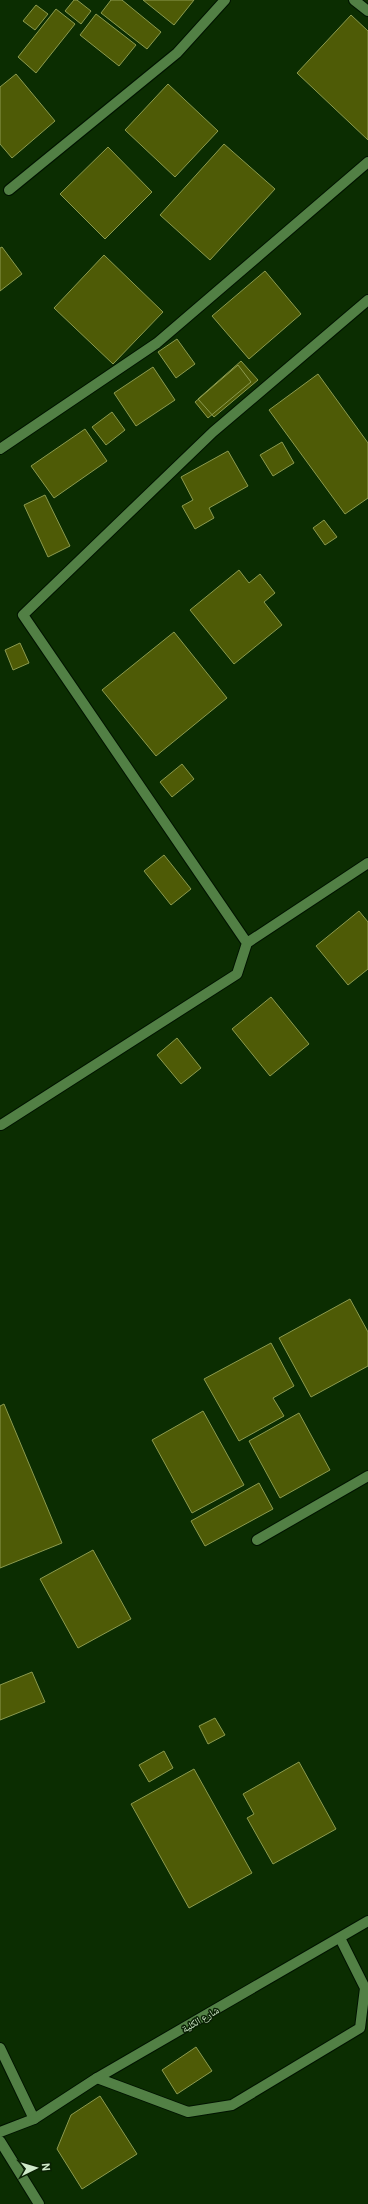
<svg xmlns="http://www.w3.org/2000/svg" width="368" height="2204" font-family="Roboto,'Noto Naskh Arabic',sans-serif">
<rect width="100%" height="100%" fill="#0b2d01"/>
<path fill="#4e5b06" stroke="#8b9a4f" d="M74 0H77L91 11 81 24 65 11Z
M111 0H122L161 32 147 49 101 13Z
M143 0H194L174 25Z
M36 5 48 14 35 30 23 21Z
M56 9 75 24 36 73 18 57Z
M96 14 136 45 119 66 80 35Z
M351 15 368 31V140L297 73Z
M16 74 55 121 12 158 0 144V87Z
M168 84 218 131 175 177 125 130Z
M224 144 275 189 210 260 160 215Z
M108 147 152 192 105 239 60 194Z
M2 247 22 274 0 291V248Z
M104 255 163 312 113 364 54 308Z
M265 271 301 314 249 359 212 316Z
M177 339 195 364 176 378 158 352Z
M241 361 258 380 214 417 198 399Z
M238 365 251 382 208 418 195 402Z
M153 367 175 400 136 426 114 393Z
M318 374 368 443V498L345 514 269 410Z
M112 412 125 430 106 445 92 427Z
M85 429 107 461 54 498 31 466Z
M282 442 294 463 273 476 260 455Z
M228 451 248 486 209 508 214 518 195 529 182 506 193 500 181 477Z
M45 495 70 546 48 557 24 505Z
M324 520 337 537 325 545 313 528Z
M239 570 249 583 260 574 275 593 264 602 282 625 234 664 190 610Z
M174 632 227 698 156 756 102 690Z
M20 643 29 663 13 670 5 650Z
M182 764 194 779 172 797 160 782Z
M164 855 191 889 171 905 144 871Z
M359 911 368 922V969L348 985 316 946Z
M271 997 309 1044 270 1076 232 1029Z
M177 1038 201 1068 181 1084 157 1055Z
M350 1299 368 1332V1366L311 1397 279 1338Z
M271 1343 294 1386 273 1398 284 1416 239 1441 204 1379Z
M4 1404 62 1543 0 1568V1406Z
M203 1411 244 1485 192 1513 152 1440Z
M299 1413 330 1470 280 1498 249 1441Z
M259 1483 273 1509 205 1546 191 1521Z
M93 1550 131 1619 78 1648 40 1579Z
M32 1672 45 1702 0 1720V1685Z
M215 1718 225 1735 208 1744 199 1726Z
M164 1751 173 1768 149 1782 139 1765Z
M299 1762 336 1829 273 1864 247 1818 254 1814 243 1794Z
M194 1769 252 1873 189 1908 131 1804Z
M196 2047 212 2071 177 2094 162 2070Z
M100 2096 137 2154 82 2189 57 2149 71 2115Z"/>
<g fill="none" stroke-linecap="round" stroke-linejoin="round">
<defs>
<path id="service" d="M9 190 177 53 225 0
M0 449 157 343 368 162
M247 943 368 863
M1 1125 237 974 247 943 23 615 213 432 368 300
M257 1540 368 1476
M0 2048 34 2119 0 2132
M97 2078 188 2112 232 2105 360 2028 365 1988 340 1938"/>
<path id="minor" d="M354 0 368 11"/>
<path id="tertiary" d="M34 2119 97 2078 368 1921
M0 2141 39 2204"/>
</defs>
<use href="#service" stroke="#001300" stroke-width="12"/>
<use href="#minor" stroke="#001300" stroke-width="12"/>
<use href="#tertiary" stroke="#001300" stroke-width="12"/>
<use href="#service" stroke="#528045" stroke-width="10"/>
<use href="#minor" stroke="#528045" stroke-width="10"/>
<use href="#tertiary" stroke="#528045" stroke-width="10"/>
</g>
<g text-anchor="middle" stroke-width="3" stroke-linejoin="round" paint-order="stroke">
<g font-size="10" fill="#cfe9c9" stroke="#0a2104">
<text transform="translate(200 2019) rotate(-30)" y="4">شارع الكلية</text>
</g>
</g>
<g transform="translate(36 2168) rotate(85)" stroke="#0a2104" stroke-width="3" paint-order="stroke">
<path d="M0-3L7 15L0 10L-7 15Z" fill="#cfe9c9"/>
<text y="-6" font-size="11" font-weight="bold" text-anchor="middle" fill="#cfe9c9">N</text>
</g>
</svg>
